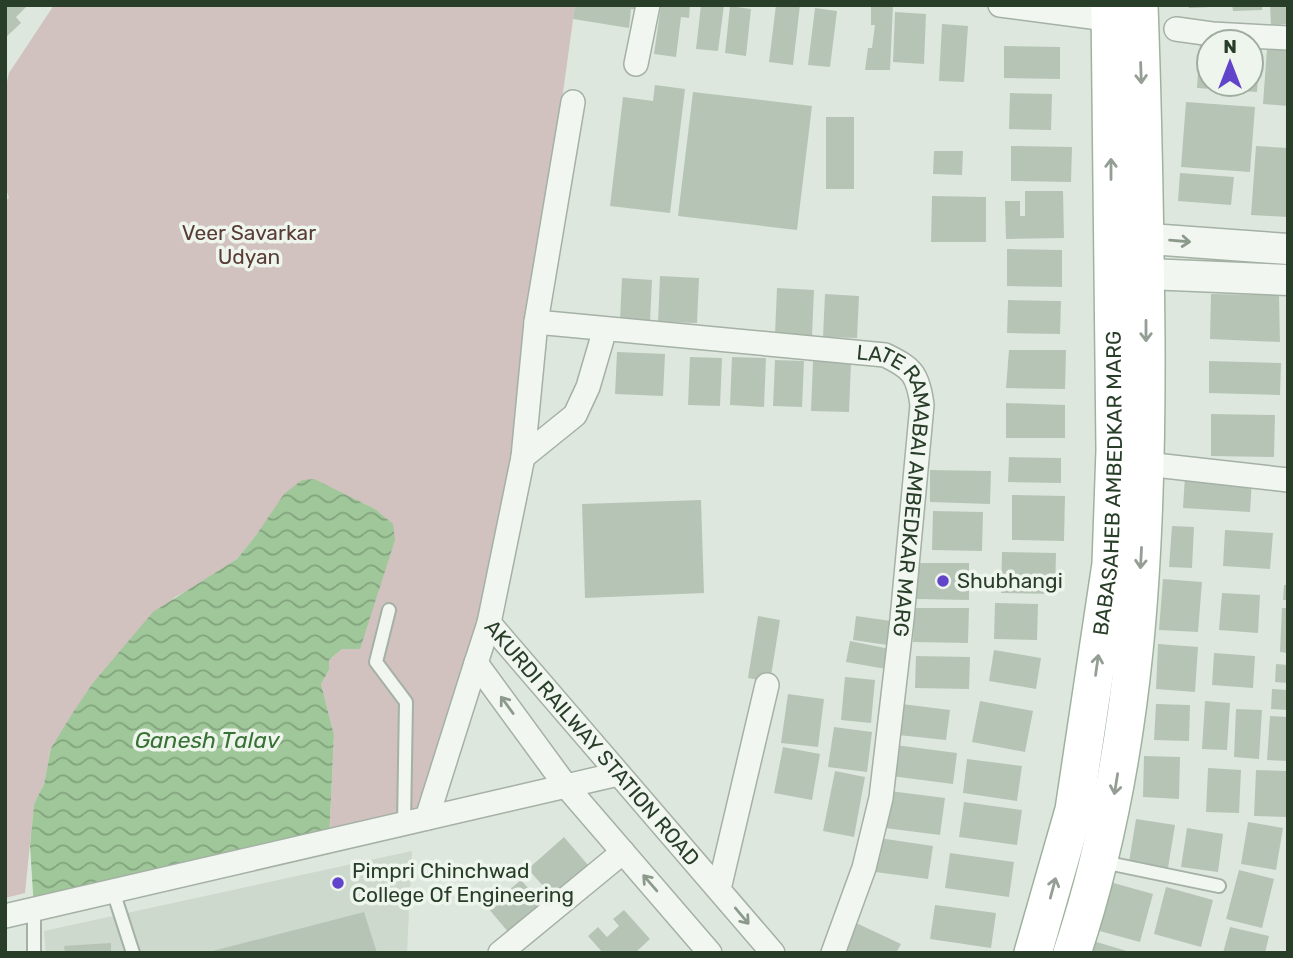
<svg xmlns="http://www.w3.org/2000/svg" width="1293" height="958" font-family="Rubik,sans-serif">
<defs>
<pattern id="water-waves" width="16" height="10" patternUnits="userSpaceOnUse" patternTransform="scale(1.75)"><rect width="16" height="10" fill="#9fc799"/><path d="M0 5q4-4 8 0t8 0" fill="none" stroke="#82a37d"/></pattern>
</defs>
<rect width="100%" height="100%" fill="#dee7de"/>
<path fill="#ccd9cc" d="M412 851 407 953H46L44 931Z"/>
<path fill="#d1c1bf" d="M54 5H575L519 413 486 626 425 819 329 841 334 735 321 684 329 670V660L342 649 375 509 351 498 257 534 237 559 202 583 175 597 92 684 51 748 44 784 34 804 25 893 5 898V201L9 198 5 186V91L9 73Z"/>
<path fill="url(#water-waves)" d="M314 479 375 509 393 524 395 540 360 649H342L329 660V670L321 684 334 735 329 841 34 909 30 845 34 804 44 784 51 748 72 714 92 684 153 612 237 559 257 534 284 494 302 480Z"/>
<path fill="#b6c4b5" d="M5 5H28L16 17 21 23 5 38Z
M575 5H642L641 10 631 9 629 28 573 19Z
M661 5H690L689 18 681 17 676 57 654 54Z
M701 5H724L718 51 696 49Z
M776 5H800L793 65 769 62Z
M871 5H893L890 70H865L868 48H872L875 25H871Z
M1188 5H1211V7L1189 8Z
M1232 5H1262V10L1233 11Z
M1270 5H1288V24L1271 25Z
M730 6 751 9 746 56 725 53Z
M815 8 837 11 830 67 808 65Z
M895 12 926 14 924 64 893 62Z
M942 24 968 26 964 82 939 81Z
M1200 44 1209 45V84H1251V48L1260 49 1257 92 1197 88Z
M1004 46 1060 47V79L1004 78Z
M1267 49 1288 50V106L1263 104Z
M655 85 685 89 670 213 610 206 623 97 653 101Z
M693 92 812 106 797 230 678 216Z
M1010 93 1052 94 1051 130 1009 129Z
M1186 102 1255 107 1250 172 1181 167Z
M826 117H854V189H826Z
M1011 146 1072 147 1071 182 1011 181Z
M1256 146 1288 148V217L1251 215Z
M934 151H963L962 175 933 174Z
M1180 173 1234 177 1231 205 1178 201Z
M1025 191H1063L1064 238 1006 239 1005 201H1020V216H1025Z
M932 196 986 197V242H931Z
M1007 249 1062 250V287L1007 286Z
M660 276 699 278 697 323 658 322Z
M622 278 652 280 650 322 620 320Z
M777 288 814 290 812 336 775 334Z
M825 294 859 296 857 338 823 337Z
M1211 294 1279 295 1280 342 1210 339Z
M1008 300 1061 301 1060 334 1007 333Z
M1009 350H1066L1065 389 1006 388Z
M617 352 665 354 663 396 615 394Z
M690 357 722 358 720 406 688 405Z
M732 357 766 358 764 407 730 405Z
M775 360 804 361 802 407 773 406Z
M813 361 851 363 849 412 811 411Z
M1209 361 1281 363 1280 395 1209 393Z
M1006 403 1065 405V438H1006Z
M1211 414 1275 415 1274 457 1211 456Z
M1009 457 1061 458V483L1008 482Z
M930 470 991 471 990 504 930 502Z
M1185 476 1252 480 1250 512 1183 508Z
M1012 495 1065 496 1064 541 1012 540Z
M701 500 704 593 585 598 582 504Z
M933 511 983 512 982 551 932 550Z
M1172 526 1194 527 1192 568 1169 567Z
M1225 530 1273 533 1270 569 1223 566Z
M1002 552 1056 553 1055 594 1001 593Z
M917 563H969V600L917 599Z
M1163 579 1202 582 1198 632 1159 630Z
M1284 585H1288V600H1283Z
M1222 593 1260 595 1258 633 1219 630Z
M995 603 1038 604 1037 640 994 639Z
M914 608H969L968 643 913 642Z
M1282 608H1288V653L1280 652Z
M758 616 780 620 770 682 748 678Z
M856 616 898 622 894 646 853 640Z
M850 641 890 649 886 669 846 662Z
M1158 644 1198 647 1195 692 1156 689Z
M994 650 1041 658 1036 689 989 681Z
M1214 653 1255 656 1253 688 1212 685Z
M916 656 970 657 969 689 915 688Z
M1276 664 1288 665V683L1275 682Z
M845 677 875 680 871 723 841 720Z
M1272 689 1288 690V710L1271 709Z
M788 694 824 699 818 747 781 743Z
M980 701 1033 711 1025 752 972 742Z
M1205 701 1230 703 1227 750 1202 749Z
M902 704 950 710 946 740 898 735Z
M1156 704 1190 705 1189 741 1154 740Z
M1236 709 1262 710 1259 759 1234 757Z
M1270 716 1288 717V761L1267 760Z
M834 727 872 732 867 772 828 767Z
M895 745 957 753 953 784 891 776Z
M783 747 820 754 812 800 774 793Z
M1144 756 1180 757 1179 799 1143 797Z
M967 759 1022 766 1017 801 963 793Z
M1208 768 1241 770 1239 813 1206 812Z
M1256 770 1288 771V817L1254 816Z
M835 771 865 777 854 837 823 831Z
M890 791 945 798 940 835 885 828Z
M964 802 1022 810 1017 845 959 837Z
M1136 819 1175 825 1168 868 1129 862Z
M1248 822 1283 828 1276 870 1241 864Z
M1187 828 1223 834 1218 872 1181 867Z
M564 837 588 865 552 896 528 869Z
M879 838 933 846 928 879 875 872Z
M950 853 1014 862 1009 897 945 888Z
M1239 870 1274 879 1262 928 1226 919Z
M521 880 543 905 509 933 488 908Z
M1110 882 1153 894 1140 942 1096 930Z
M1166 887 1213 900 1201 947 1154 934Z
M935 905 996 913 991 948 930 939Z
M624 910 650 939 635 953H603L588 936 598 927 607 937 619 926 613 919Z
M364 912 377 953H209V952Z
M854 922 901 944 896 953H842Z
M1230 927 1269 936 1265 953H1223Z
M1090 940 1130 952V953H1087Z
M111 943V953H65L64 946Z"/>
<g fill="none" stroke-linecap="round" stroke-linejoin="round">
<defs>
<path id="service" d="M389 610 376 662 406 702 404 824
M1103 862 1219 886
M113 891 133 953
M34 909V953"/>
<g id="minor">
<path d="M1000 5 1122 21"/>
<path d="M1176 29 1212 34 1288 38"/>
<path d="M636 64 648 5"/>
<path d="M573 102 536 322 523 457 489 623 476 663 566 786 710 953"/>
<path id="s1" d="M536 322 885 355C912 368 918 374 922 405L902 619 881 798 864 868 833 953"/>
<path d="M523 457 575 415 588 387 605 329"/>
<path d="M1146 464 1288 480"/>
<path id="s2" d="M489 623 773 953"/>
<path d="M427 818 476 663"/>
<path d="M719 889 767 685"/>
<path d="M5 916 618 774"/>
<path d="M500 953 623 852"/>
</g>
<path id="tertiary" d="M1122 237 1288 249
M1124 273 1288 280"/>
<g id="primary">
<path id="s3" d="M1033 953 1074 810 1111 564 1115 450 1110 5"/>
<path d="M1072 953C1138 755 1147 546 1146 339 1145 228 1143 117 1139 5"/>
</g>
</defs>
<use href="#service" stroke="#a4b1a4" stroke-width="16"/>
<use href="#minor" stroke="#a4b1a4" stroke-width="26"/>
<use href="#tertiary" stroke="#a4b1a4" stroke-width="33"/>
<use href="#primary" stroke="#9eb39e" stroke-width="40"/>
<use href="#service" stroke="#f1f6f1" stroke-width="12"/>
<use href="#minor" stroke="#f1f6f1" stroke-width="23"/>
<use href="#tertiary" stroke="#f1f6f1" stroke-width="30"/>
<use href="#primary" stroke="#fff" stroke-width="37"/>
</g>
<defs><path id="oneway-shaft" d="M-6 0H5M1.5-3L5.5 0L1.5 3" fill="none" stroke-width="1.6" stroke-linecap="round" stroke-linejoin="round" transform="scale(1.75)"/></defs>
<g stroke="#949e94">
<use href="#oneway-shaft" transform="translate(1141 73) rotate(88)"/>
<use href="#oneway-shaft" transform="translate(1111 169) rotate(-90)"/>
<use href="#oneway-shaft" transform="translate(1146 331) rotate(90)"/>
<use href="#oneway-shaft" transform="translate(1141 558) rotate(93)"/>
<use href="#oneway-shaft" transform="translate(1097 665) rotate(-82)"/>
<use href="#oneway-shaft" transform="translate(1116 784) rotate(99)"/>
<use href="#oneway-shaft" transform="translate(1053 888) rotate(-75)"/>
</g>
<g stroke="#8c9a8c">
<use href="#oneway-shaft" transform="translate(1180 241) rotate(5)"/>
<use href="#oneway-shaft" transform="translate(507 705) rotate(-126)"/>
<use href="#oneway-shaft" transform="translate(650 883) rotate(-131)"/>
<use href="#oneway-shaft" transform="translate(742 916) rotate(50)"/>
</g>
<g fill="#6244cb" stroke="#eef5ed" stroke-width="2.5">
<circle cx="943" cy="581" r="7"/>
<circle cx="338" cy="883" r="7"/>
</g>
<g text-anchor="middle" stroke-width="7" stroke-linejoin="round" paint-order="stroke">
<g font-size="21" fill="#593c35" stroke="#eef5ed">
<text x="249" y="240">Veer Savarkar<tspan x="249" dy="24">Udyan</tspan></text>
</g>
<g font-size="21" fill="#283e28" stroke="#eef5ed">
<text dy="7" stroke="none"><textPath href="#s3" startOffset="478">BABASAHEB AMBEDKAR MARG</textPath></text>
<text dy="7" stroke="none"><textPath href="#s1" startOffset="486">LATE RAMABAI AMBEDKAR MARG</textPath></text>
<text dy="7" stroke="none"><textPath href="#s2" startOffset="158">AKURDI RAILWAY STATION ROAD</textPath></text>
</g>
<g font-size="21" fill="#283e28" stroke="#eef5ed" text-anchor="start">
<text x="957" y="588">Shubhangi</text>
<text x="352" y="878">Pimpri Chinchwad<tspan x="352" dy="24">College Of Engineering</tspan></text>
</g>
<g font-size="23" font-style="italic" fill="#377133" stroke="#eef5ed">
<text x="207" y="748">Ganesh Talav</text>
</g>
</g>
<rect width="1293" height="958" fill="none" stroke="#283e28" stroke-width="14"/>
<g transform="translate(1230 63)"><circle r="33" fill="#eef5ed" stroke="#9fac9e" stroke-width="2"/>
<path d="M0-5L12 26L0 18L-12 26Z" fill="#6244cb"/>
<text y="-10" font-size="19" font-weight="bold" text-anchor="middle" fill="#283e28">N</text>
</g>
</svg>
